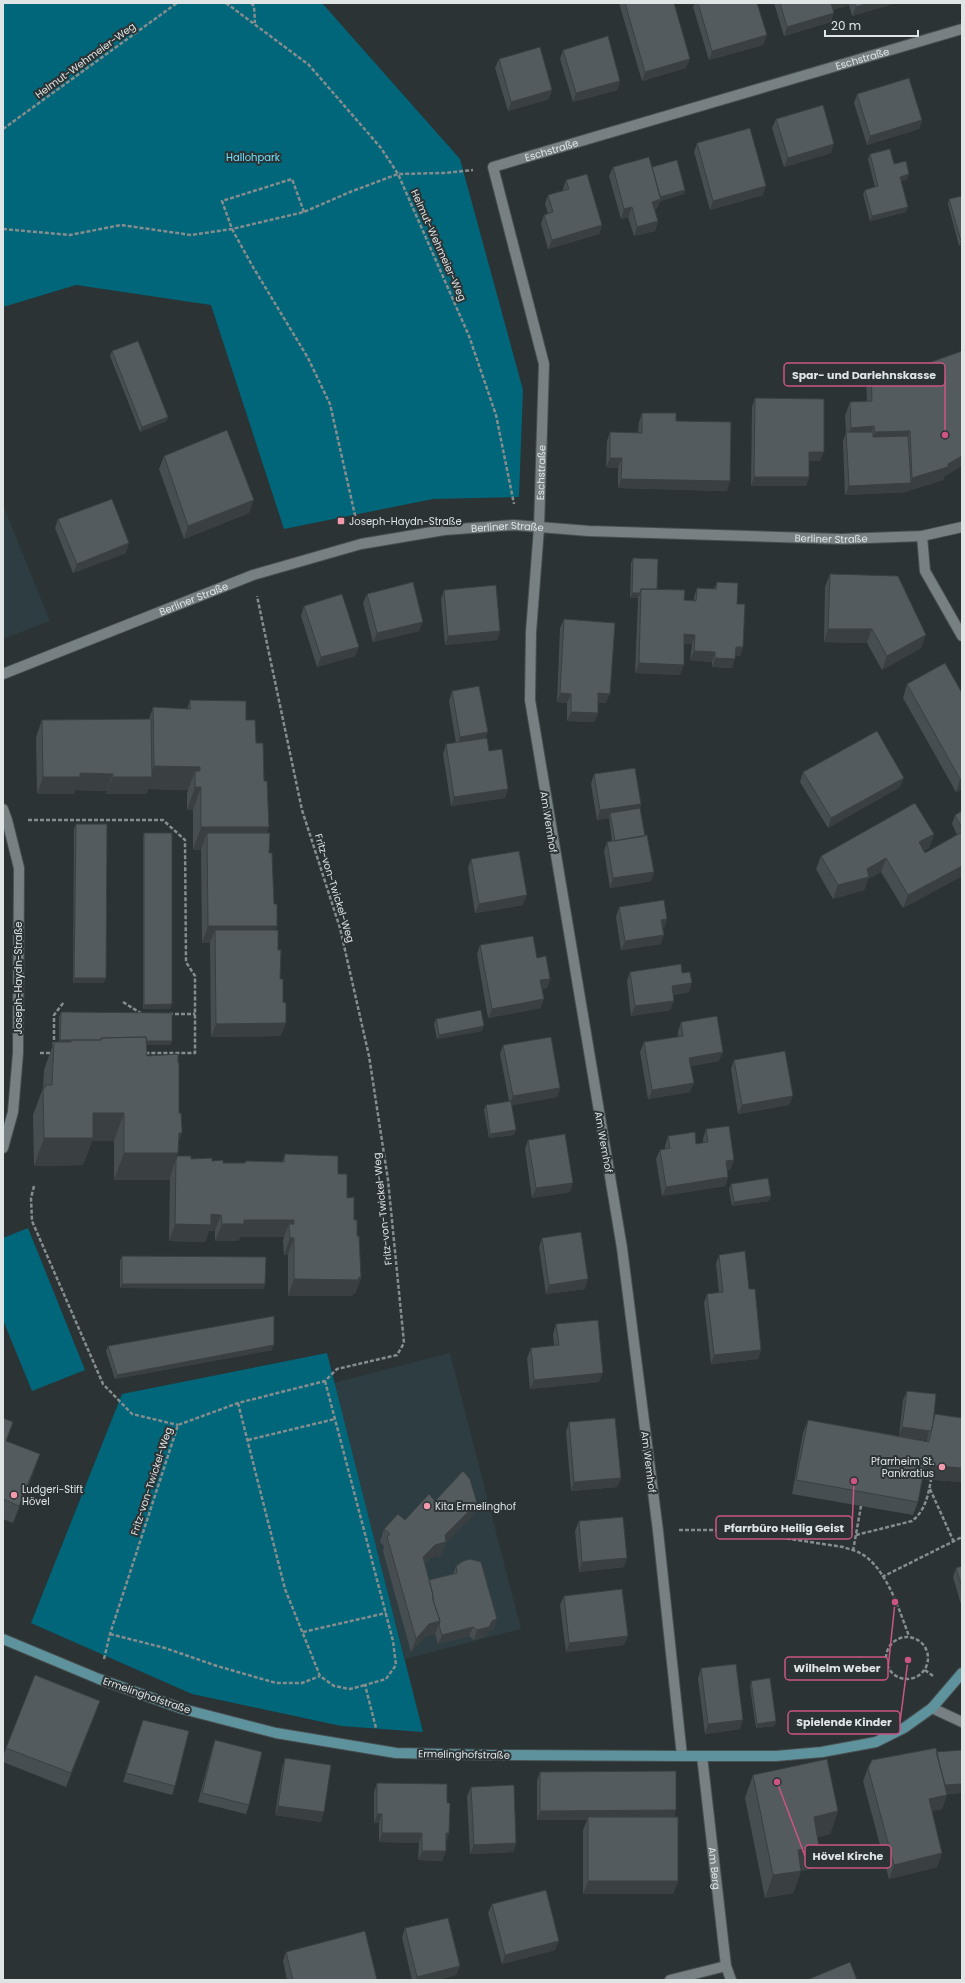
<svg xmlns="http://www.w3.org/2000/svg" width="965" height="1983" font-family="Poppins,sans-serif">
<rect width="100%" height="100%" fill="#2b3335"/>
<path fill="#2d3d41" d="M3 505 50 621 3 639Z
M450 1353 521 1629 405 1659 333 1383Z"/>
<path fill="#016679" d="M3 3H322L460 159 523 390 519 497 433 499 284 529 211 305 76 285 3 307Z
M28 1228 85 1370 32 1391 3 1320V1238Z
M327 1353 423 1732 341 1726 192 1694 31 1623 122 1394Z"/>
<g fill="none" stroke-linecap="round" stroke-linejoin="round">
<defs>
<g id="street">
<path d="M922 536 925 571 962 636"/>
<path id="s1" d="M3 674 253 575 361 544 444 530 514 525 589 531 842 539 922 536 962 527"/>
<path d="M3 809 7 820 19 868 18 1053 13 1112 3 1148"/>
<path d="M932 1708 962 1722"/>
<path id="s2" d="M682 1756 658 1531 622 1248 530 700 531 632 539 528 544 364 493 167 962 29"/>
<path id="s3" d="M702 1756 726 1966 731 1980"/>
<path d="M670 1980 726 1966"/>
</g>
<path id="secondary" d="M3 1639 99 1679 183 1709 276 1733 396 1753 492 1755 682 1756H776L822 1752 876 1742 904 1728 932 1708 962 1673"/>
</defs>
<use href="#street" stroke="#484f50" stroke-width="12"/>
<use href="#secondary" stroke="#484f50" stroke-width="12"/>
<path stroke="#868d8e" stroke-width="2.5" stroke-dasharray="4 2" stroke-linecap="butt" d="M226 3 309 65 381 148 398 174 469 336 496 415 514 504
M251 3 254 6 255 23
M3 129 177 3
M304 212 292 179 222 201 232 229 253 267 308 358 330 404 357 524
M3 229 70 235 121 225 191 235 232 229 304 212 350 192 398 174 444 173 473 170
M28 820H163L185 840 186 962 195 976V1053H144
M123 1002 142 1014
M169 1014H195
M54 1046V1015L64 1002
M40 1053H53
M34 1186 31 1198 32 1221 103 1384 132 1414 178 1425
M325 1381 393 1641 396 1665 386 1679 365 1685 376 1728
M238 1403 285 1589 320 1676 334 1686 350 1689 365 1685
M248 1440 335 1419
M930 1489 953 1540
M679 1530H731L843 1547C848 1549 854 1550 858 1552 886 1565 899 1610 909 1636
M856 1535 912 1521C925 1511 928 1496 931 1480
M853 1551 861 1506
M882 1577 962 1537
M303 1632 386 1613
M110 1634 165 1648 217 1666 276 1683H302L320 1676
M886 1658a21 21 0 1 1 42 0a21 21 0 1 1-42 0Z
M859 1658 886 1659
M104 1659 110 1634 178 1425 238 1403 325 1381 337 1369 397 1355 404 1343 388 1180 369 1056 340 928 302 810 257 596
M925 1670 933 1676"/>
<use href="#street" stroke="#778082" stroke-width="10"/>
<use href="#secondary" stroke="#5e939e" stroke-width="10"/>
</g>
<path fill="#474e51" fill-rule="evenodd" d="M619 3H674L686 68 642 81Z
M695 3H757L767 35 763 45 709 60 693 7Z
M774 3H896L852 16 849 5 833 10 831 22 784 36Z
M563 50 620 81 617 90 573 102 560 59Z
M499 59 549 99 508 111 495 68Z
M857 94 922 120 919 129 867 145 854 103Z
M776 119 831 153 784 167 772 128Z
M697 143 763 195 710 210 694 152Z
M870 154 894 164 907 179 901 181 906 212 870 221 863 194 865 190 875 187 868 159Z
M613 167H652L685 190 684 194 660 201 657 208 655 209 658 221 655 231 634 236 628 217 621 219 609 176Z
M566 180 602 225 599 234 548 249 541 224 544 215 548 214 545 204 548 195 563 191V189Z
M962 196V245L959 246 948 204 949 199Z
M112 351 168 417 166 421 140 432 110 356Z
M871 366 944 477 943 480 908 491 907 492 845 495 843 441 846 433 845 416 850 402 867 401 866 379Z
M755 398 820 461H809V477L806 486H751L752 407Z
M642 413 676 421 727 491 618 488V468L606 467 607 441 610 432 638 433 639 422Z
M164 456 249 513 184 539 159 469Z
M58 519 126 553 73 573 55 528Z
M633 558 657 589 684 600 694 601V597L697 588 714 589 717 582 737 604 743 647 740 656H735L732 668 712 667V662L690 660 692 644H684L680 675 635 673 638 598H630L631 563Z
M830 574 921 648 882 670 867 643 824 642 825 587Z
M444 590 500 631 497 640 445 645 441 599Z
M367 594 419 631 373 642 363 603Z
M304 606 355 656 317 667 301 616Z
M564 619 606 703H598V713L594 722 567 721V703L557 702 560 628Z
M945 663 962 789 956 792 903 698 907 684Z
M452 691 485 738 489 751 505 798 451 806 443 754 446 744 456 743 449 701Z
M190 700 246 720 256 743 264 781 267 833 280 979 281 1036 211 1037 210 943H202L201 850H193V810H187V793L188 790 148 789 146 794H106L107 791 75 790 74 794H37L36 737 42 720 149 719 153 707 187 709Z
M803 772 900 787 828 828 800 782Z
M594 774 641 804 640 808 645 836 654 872 651 881 610 888 604 851 607 842 612 841 609 818 597 820 591 784Z
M962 811V876L903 908 881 872 868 879 864 890 833 899 816 869 821 856 934 834 929 848 924 850 925 853 957 835 952 824 955 815Z
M76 824 104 983H73L74 829Z
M144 833 170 1009H143V838Z
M471 859 523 905 475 913 468 868Z
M619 907 667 919 664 928H663L661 944 621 950 616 917Z
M480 945 537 958 550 979 547 988 542 989 541 1008 488 1018 477 954Z
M630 972 682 973 689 992 673 995 670 1010 631 1016 627 981Z
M61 1012 172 1041 170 1045H147V1056L179 1143 178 1153 177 1156 191 1159 212 1161 223 1163H245L246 1161 282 1162 285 1154 338 1174 347 1198 354 1220 357 1236 361 1278 355 1294H353L352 1296H288V1255H284L283 1241 284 1237H240L238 1241H215V1231H209L205 1242 169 1241 170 1177 169 1180H114V1141H92L83 1165 34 1166 33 1115 43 1088 44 1070 54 1042H59V1017Z
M436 1019 482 1031 437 1039 434 1024Z
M681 1022 719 1061 691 1066 690 1092 648 1099 640 1052 644 1042 678 1037V1032Z
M503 1045 560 1088 557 1097 512 1105 514 1135 489 1138 484 1110 486 1105 509 1101 500 1054Z
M734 1060 789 1105 738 1114 731 1069Z
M706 1129 731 1169 727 1170 728 1177 725 1186 662 1196 656 1159 660 1150 665 1149V1146L668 1136 696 1144 703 1143V1139Z
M528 1140 570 1192 532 1198 525 1149Z
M731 1184 769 1201 732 1206 729 1189Z
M542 1238 585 1289 546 1294 539 1247Z
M719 1255 749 1289 761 1350 758 1359 711 1364 704 1303 707 1294 719 1293 716 1264Z
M122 1256 264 1289 120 1288V1261Z
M556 1324 599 1382 530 1389 527 1358 531 1348 554 1346 553 1334Z
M108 1346 272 1350 115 1379 106 1351Z
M907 1391 933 1418 935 1414 962 1418V1482L922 1479 918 1502 913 1515 792 1494 803 1433 808 1420 899 1436 903 1400ZM902 1437 927 1440V1441Z
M3 1418 6 1441 40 1454 34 1471 13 1523 3 1519Z
M569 1422 621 1478 617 1487 571 1491 566 1432Z
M435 1501 477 1503 472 1516 446 1542 441 1556 430 1558 425 1563 429 1580 453 1574 456 1566 494 1629 489 1631 486 1636 474 1640 469 1636 438 1644 435 1634 424 1637 411 1652 383 1551 384 1546 380 1542 384 1529 405 1520Z
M579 1521 624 1567 579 1572 575 1531Z
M962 1566V1608L953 1577 956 1568Z
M564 1596 628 1636 624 1645 566 1652 560 1605Z
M701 1668 740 1729 705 1734 698 1678Z
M751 1681 775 1726 756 1728 750 1686Z
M100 1701 66 1787 3 1762V1756L6 1748Z
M143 1720 175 1786 172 1795 123 1782Z
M215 1740 249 1805 246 1814 198 1802 212 1749Z
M962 1750V1793L947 1794 942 1809 931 1811 942 1853 937 1867 889 1879 863 1781 868 1768 936 1752Z
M285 1758 321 1822 275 1815 282 1768Z
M540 1772 676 1810 674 1817 678 1881 673 1894H583V1830L587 1820H537V1781Z
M753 1775 838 1811 830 1834 817 1837 811 1869 801 1871 793 1893 765 1898 745 1798Z
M377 1783 447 1803 449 1833 446 1841V1851L442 1861 418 1860 419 1843 379 1842V1823H374V1792Z
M471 1787 516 1843 513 1852 470 1854 467 1796Z
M492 1904 555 1950 502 1964 488 1913Z
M405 1928 460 1966 456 1975 437 1980H412L402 1937Z
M286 1952 377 1980H287L283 1961Z"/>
<path fill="#3a4042" d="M831 3H850L849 5 827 12Z
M869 3H896L852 16 856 7Z
M834 13 831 22 784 36 787 27Z
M767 35 763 45 709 60 712 51Z
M690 59 686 68 642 81 645 72Z
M620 81 617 90 573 102 576 93Z
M552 90 549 99 508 111 511 102Z
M922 120 919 129 867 145 870 136Z
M834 144 831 153 784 167 788 158Z
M909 174 907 179 898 182 900 177Z
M766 186 763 195 710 210 713 201Z
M685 190 684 194 660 201 657 208 649 211 652 202 657 197Z
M632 207 628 217 621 219 624 209Z
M908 207 906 212 870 221 872 216Z
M658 221 655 231 634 236 637 227Z
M602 225 599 234 548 249 552 240Z
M961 241H962V245L959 246Z
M168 417 166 421 140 432 142 427Z
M874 426 869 440 846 441 851 428Z
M910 431 905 445 870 446 875 432Z
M809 452H824L820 461H806Z
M962 456V466L944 477 943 480 908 491 907 492 845 495 849 486 910 483 912 478 948 464Z
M610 458H622L618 468 606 467Z
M754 477H809L806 486H751Z
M621 479 730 481 727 491 618 488Z
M254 500 249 513 184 539 188 526Z
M129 543 126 553 73 573 77 564Z
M632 593H640L638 598H630Z
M423 622 419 631 373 642 377 633Z
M828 629H872L867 643 824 642Z
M500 631 497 640 445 645 448 636Z
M684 634 695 635 692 644H681Z
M926 635 921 648 882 670 887 656Z
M359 647 355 656 317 667 321 657Z
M736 647H743L740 656H733Z
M694 651 715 652 712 662 690 660Z
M715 658 735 659 732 668 712 667Z
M639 663 684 665 680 675 635 673Z
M560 693 571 694 567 703 557 702Z
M598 693 610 694 606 703H595Z
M571 712 598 713 594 722 567 721Z
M488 732 484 742 457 747 460 737Z
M154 766 200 767 195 782V771L188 790 148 789 146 794H106L113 777H150Z
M80 773 113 774 107 791 75 790 74 794H37L43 777Z
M904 778 900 787 828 828 831 818Z
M962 778V789L956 792 960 779Z
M195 787H201L193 810H187Z
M508 789 505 798 451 806 454 797Z
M641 804 638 813H610L609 818 597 820 600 810Z
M201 827H269L261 850 207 833 201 850H193Z
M934 834 929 848 914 856 919 842Z
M886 858 881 872 868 879 864 890 833 899 838 885Z
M962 866V876L903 908 908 895Z
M654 872 651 881 610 888 613 878Z
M527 895 523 905 475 913 479 904Z
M667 919 664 928 658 929 661 920Z
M208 926H277L271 943 215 930 210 943H202Z
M664 935 661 944 621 950 625 941Z
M74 978H106L104 983H73Z
M550 979 547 988 537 989 540 980Z
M692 983 689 992 668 995 672 986Z
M544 999 541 1008 488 1018 492 1009Z
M674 1001 670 1010 631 1016 635 1006Z
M172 1004 170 1009H143L144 1005Z
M286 1023 281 1036 211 1037 216 1024Z
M484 1026 482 1031 437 1039 439 1035Z
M60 1040H71L69 1045H59Z
M101 1040 172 1041 170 1045H99Z
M723 1052 719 1061 686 1067 689 1058Z
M694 1083 690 1092 648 1099 652 1090Z
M560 1088 557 1097 509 1106 513 1096Z
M793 1096 789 1105 738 1114 742 1105Z
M93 1113H124L114 1141H92L83 1165 34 1166 44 1138Z
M516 1130 514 1135 489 1138 490 1134Z
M179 1133H182L175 1153H178L169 1180H114L124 1153Z
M734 1160 731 1169 722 1170 726 1161Z
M728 1177 725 1186 662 1196 666 1187Z
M573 1183 570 1192 532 1198 536 1188Z
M771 1196 769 1201 732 1206 734 1202Z
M211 1214 221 1215 215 1231H209L205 1242 169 1241 175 1224Z
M244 1220H294L289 1232V1224L284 1237H240L238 1241H215L222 1224Z
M290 1238H294L288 1255H284Z
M359 1277 361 1278 355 1294H353L352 1296H288L294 1279Z
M588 1279 585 1289 546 1294 549 1285Z
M122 1284H265L264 1289 120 1288Z
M274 1345 272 1350 115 1379 117 1375Z
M761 1350 758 1359 711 1364 714 1355Z
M603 1373 599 1382 530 1389 534 1380Z
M902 1427 929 1430 927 1440 899 1436Z
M40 1454 34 1471 13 1523 19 1506Z
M925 1465 962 1468V1482L920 1479Z
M621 1478 617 1487 571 1491 574 1482Z
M477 1503 472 1516 446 1542 441 1556 430 1558 418 1570 423 1557Z
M627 1558 624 1567 579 1572 582 1562Z
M497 1619 494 1629 489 1631 486 1636 474 1640 477 1630 492 1621Z
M440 1621 435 1634 424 1637 411 1652 416 1639 429 1624Z
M473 1627 469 1636 438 1644 442 1635Z
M628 1636 624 1645 566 1652 569 1643Z
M100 1701 95 1715 66 1787 71 1773Z
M743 1720 740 1729 705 1734 708 1724Z
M776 1721 775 1726 756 1728 757 1724Z
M962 1784V1793L939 1794 942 1785Z
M947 1795 942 1809 924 1813 929 1799Z
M278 1806 324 1812 321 1822 275 1815Z
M676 1810 673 1820 588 1817 587 1820H537L540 1811Z
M838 1811 830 1834 806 1840 814 1817Z
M377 1814H382L379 1823H374Z
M382 1833H422L419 1843 379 1842Z
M446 1833H449L446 1842Z
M516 1843 513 1852 470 1854 474 1845Z
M819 1847 811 1869 801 1871 793 1893 765 1898 773 1875 798 1850Z
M422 1851H446L442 1861 418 1860Z
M942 1853 937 1867 889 1879 894 1865Z
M588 1881H678L673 1894H583Z
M559 1941 555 1950 502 1964 505 1955Z
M460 1966 456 1975 437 1980H416L417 1977Z"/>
<path fill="#535b5e" stroke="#3a4042" d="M625 3H674L690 59 645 72Z
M698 3H757L767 35 712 51Z
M780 3H831L834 13 787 27Z
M854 3H869L856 7Z
M608 36 620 81 576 93 563 50Z
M540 47 552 90 511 102 499 59Z
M909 78 922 120 870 136 857 94Z
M823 105 834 144 788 158 776 119Z
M750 128 766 186 713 201 697 143Z
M890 149 894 164 906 161 909 174 900 177 908 207 872 216 865 190 878 186 870 154Z
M649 157 661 199 652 202 658 221 637 227 632 207 624 209 613 167Z
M677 160 685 190 660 197 652 167Z
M587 174 602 225 552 240 544 215 553 212 548 195 569 189 566 180Z
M962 196V241H961L949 199Z
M138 341 168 417 142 427 112 351Z
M962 351V456L948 464V467L912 478 910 431 875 432 874 426 851 428 850 402 872 401 871 366 900 364 903 372Z
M755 398 824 399V452H809V477H754Z
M642 413H676V421L731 422 730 481 621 479 622 458H610V432L642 433Z
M227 430 254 500 188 526 164 456Z
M846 432H873V437L908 436 911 483 849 486Z
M112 499 129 543 77 564 58 519Z
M633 558 658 559 657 589H641L640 593H632Z
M830 574 898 576 926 635 887 656 872 629H828Z
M413 582 423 622 377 633 367 594Z
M717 582 738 583 737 604H745L743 647H736L735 659 715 658V652L694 651 695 635 684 634V665L639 663 641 589 685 590 684 600 696 601 697 588 716 589Z
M496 585 500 631 448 636 444 590Z
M342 594 359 647 321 657 304 606Z
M564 619 615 623 610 694 598 693V713L571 712V694L560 693Z
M945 663 962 693V778L960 779 907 684Z
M479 686 488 732 460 737 452 691Z
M190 700 246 701V720H255L256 743H263L264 781H267L269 827H201V787H195V771H200V767L154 766 153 707 190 709Z
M151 719 152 777H113V774L80 773V777H43L42 720Z
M877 731 904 778 831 818 803 772Z
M487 738 489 751 502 749 508 789 454 797 446 744Z
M635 768 641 804 600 810 594 774Z
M915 803 934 834 919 842 925 853 962 832V866L908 895 886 858 867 869 869 877 838 885 821 856Z
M640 808 645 836 615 841 610 813Z
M962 811V828L955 815Z
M76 824H107L106 978H74Z
M144 833H172V1004L144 1005Z
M207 833H270L269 853H272L274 904H277V926H208Z
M647 835 654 872 613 878 607 842Z
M519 851 527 895 479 904 471 859Z
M664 900 667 919 661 920 664 935 625 941 619 907Z
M215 930H278V950H281L280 979H283V1002L286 1003V1023L216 1024Z
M533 936 537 958 546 956 550 979 540 980 544 999 492 1009 480 945Z
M681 964 682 973 690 972 692 983 672 986 674 1001 635 1006 630 972Z
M481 1010 484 1026 439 1035 436 1019Z
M61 1012 172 1013V1041H147L146 1037 101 1038V1040H60Z
M717 1016 723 1052 689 1058 694 1083 652 1090 644 1042 683 1036 681 1022Z
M146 1037 147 1056 178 1054V1063H179V1113H181L182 1130V1133H179L178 1153H124V1113H93V1138H44L43 1088H45V1085H52L54 1042H71V1040H101V1038Z
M551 1037 560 1088 513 1096 503 1045Z
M785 1051 793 1096 742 1105 734 1060Z
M511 1101 516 1130 490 1134 486 1105Z
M729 1126 734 1160 726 1161 728 1177 666 1187 660 1150 670 1148 668 1136 695 1132 696 1144 708 1142 706 1129Z
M565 1134 573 1183 536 1188 528 1140Z
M285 1154 338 1156V1174H347V1198L354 1197V1220H357V1236H359L361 1278 359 1277 358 1280 294 1279V1238H290L289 1227V1224H294V1220H244V1224H222L221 1215 211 1214V1225L175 1224 176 1160 177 1156H191V1159L212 1158V1161L223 1160V1163H245L246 1161 284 1162Z
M768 1178 771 1196 734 1202 731 1184Z
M581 1232 588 1279 549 1285 542 1238Z
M745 1251 749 1289H755L761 1350 714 1355 707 1294 723 1292 719 1255Z
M122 1256 266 1257 265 1284H122Z
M274 1316V1345L117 1375 108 1346Z
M598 1320 603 1373 534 1380 531 1348 559 1345 556 1324Z
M907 1391 936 1394 933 1424 931 1431 902 1427Z
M935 1414 962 1418V1468L925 1465 918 1502 796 1480 808 1420 929 1442Z
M3 1418 13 1422 6 1441 40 1454 19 1506 3 1499Z
M615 1418 621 1478 574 1482 569 1422Z
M463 1471 470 1479 477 1503 445 1535 446 1542 435 1545 423 1557 433 1595V1600L440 1621 429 1624 416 1639 387 1537 390 1534 384 1529 398 1514 405 1520 429 1494 435 1501Z
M623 1517 627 1558 582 1562 579 1521Z
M470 1559 481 1562 497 1619 492 1621 489 1627 477 1630 473 1627 442 1635 439 1626 440 1621 433 1600V1595L429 1580 457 1573 456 1566 463 1561Z
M962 1566V1587L956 1568Z
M622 1589 628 1636 569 1643 564 1596Z
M736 1664 743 1720 708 1724 701 1668Z
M35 1675 100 1701 71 1773 6 1748Z
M770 1678 776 1721 757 1724 751 1681Z
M143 1720 189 1731 175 1786 126 1773Z
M215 1740 262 1752 249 1805 202 1793Z
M936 1748 947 1795 929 1799 942 1853 894 1865 868 1768 872 1760Z
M962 1750V1784L945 1785 936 1752Z
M285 1758 331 1765 324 1812 278 1806Z
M827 1759 838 1811 814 1817 819 1847 798 1850 801 1871 773 1875 753 1775Z
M676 1771V1810L540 1811V1772Z
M377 1783 447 1784V1803H450L449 1833H446V1851H422V1833H382V1814H377Z
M514 1785 516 1843 474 1845 471 1787Z
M588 1817H678V1881H588Z
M546 1890 559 1941 505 1955 492 1904Z
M448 1918 460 1966 417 1977 405 1928Z
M365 1931 377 1980H293L286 1952Z
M850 1962 857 1980H807Z"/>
<g fill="#f29aac" stroke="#2b3335" stroke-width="1.5">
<rect x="337" y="517" width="8" height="8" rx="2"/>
<circle cx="942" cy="1467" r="4"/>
<circle cx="14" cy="1495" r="4"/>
<circle cx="427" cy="1506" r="4"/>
</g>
<g text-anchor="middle" stroke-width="4" stroke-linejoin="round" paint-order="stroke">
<g font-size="10" fill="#dfe4e5" stroke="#2b3335">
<text dy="4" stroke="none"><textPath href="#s2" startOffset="1992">Eschstraße</textPath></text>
<text transform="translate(85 60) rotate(-36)" y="4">Helmut-Wehmeier-Weg</text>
<text dy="4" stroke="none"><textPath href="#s2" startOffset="1668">Eschstraße</textPath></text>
<text transform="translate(439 245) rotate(66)" y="4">Helmut-Wehmeier-Weg</text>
<text dy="4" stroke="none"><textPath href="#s2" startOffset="1295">Eschstraße</textPath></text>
<text dy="4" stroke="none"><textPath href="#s1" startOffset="529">Berliner Straße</textPath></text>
<text dy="4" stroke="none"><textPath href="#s1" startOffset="853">Berliner Straße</textPath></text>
<text dy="4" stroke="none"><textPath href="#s1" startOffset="205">Berliner Straße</textPath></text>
<text transform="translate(549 822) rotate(81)" y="4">Am Wemhof</text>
<text transform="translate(335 888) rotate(73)" y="4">Fritz-von-Twickel-Weg</text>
<text transform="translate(18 978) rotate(-90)" y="4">Joseph-Haydn-Straße</text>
<text transform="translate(604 1142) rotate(80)" y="4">Am Wemhof</text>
<text transform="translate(382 1209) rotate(-96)" y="4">Fritz-von-Twickel-Weg</text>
<text transform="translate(649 1462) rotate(83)" y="4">Am Wemhof</text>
<text transform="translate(151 1481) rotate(-72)" y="4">Fritz-von-Twickel-Weg</text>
<text transform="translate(147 1695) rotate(19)" y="4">Ermelinghofstraße</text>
<text transform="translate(464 1754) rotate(1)" y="4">Ermelinghofstraße</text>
<text dy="4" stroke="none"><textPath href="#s3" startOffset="113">Am Berg</textPath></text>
</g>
<g font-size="10" fill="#70e0fc" stroke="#2b3335">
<text x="253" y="161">Hallohpark</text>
</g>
<g font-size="10" fill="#dfe4e5" stroke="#2b3335" text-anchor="start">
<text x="349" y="525">Joseph-Haydn-Straße</text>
<text x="934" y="1465" text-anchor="end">Pfarrheim St.<tspan x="934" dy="12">Pankratius</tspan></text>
<text x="22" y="1493">Ludgeri-Stift<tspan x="22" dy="12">Hövel</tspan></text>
<text x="435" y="1510">Kita Ermelinghof</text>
</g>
</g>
<path fill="none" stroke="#cb5584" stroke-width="1.5" d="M945 435L945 375M854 1481L852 1528M895 1602L888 1669M908 1660L900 1722M777 1782L805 1856"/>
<g fill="#cb5584" stroke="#2b3335" stroke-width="1.5">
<circle cx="945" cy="435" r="4"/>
<circle cx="854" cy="1481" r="4"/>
<circle cx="895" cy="1602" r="4"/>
<circle cx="908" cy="1660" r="4"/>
<circle cx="777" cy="1782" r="4"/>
</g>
<g fill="#2b3335" stroke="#cb5584" stroke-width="1.5">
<rect x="784" y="363" width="161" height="23" rx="4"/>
<rect x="716" y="1516" width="136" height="23" rx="4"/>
<rect x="785" y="1657" width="103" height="23" rx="4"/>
<rect x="788" y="1711" width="112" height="23" rx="4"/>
<rect x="805" y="1845" width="86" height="23" rx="4"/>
</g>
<g font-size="11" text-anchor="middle" font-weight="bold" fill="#dfe4e5">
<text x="864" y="379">Spar- und Darlehnskasse</text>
<text x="784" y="1532">Pfarrbüro Heilig Geist</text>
<text x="837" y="1672">Wilhelm Weber</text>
<text x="844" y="1726">Spielende Kinder</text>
<text x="848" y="1860">Hövel Kirche</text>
</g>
<rect width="965" height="1983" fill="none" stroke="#dfe4e5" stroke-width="8"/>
<path d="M825 30v6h93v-6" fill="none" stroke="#dfe4e5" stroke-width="2"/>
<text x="831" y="30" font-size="12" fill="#dfe4e5" stroke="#2b3335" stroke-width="3" paint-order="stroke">20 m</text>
</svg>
